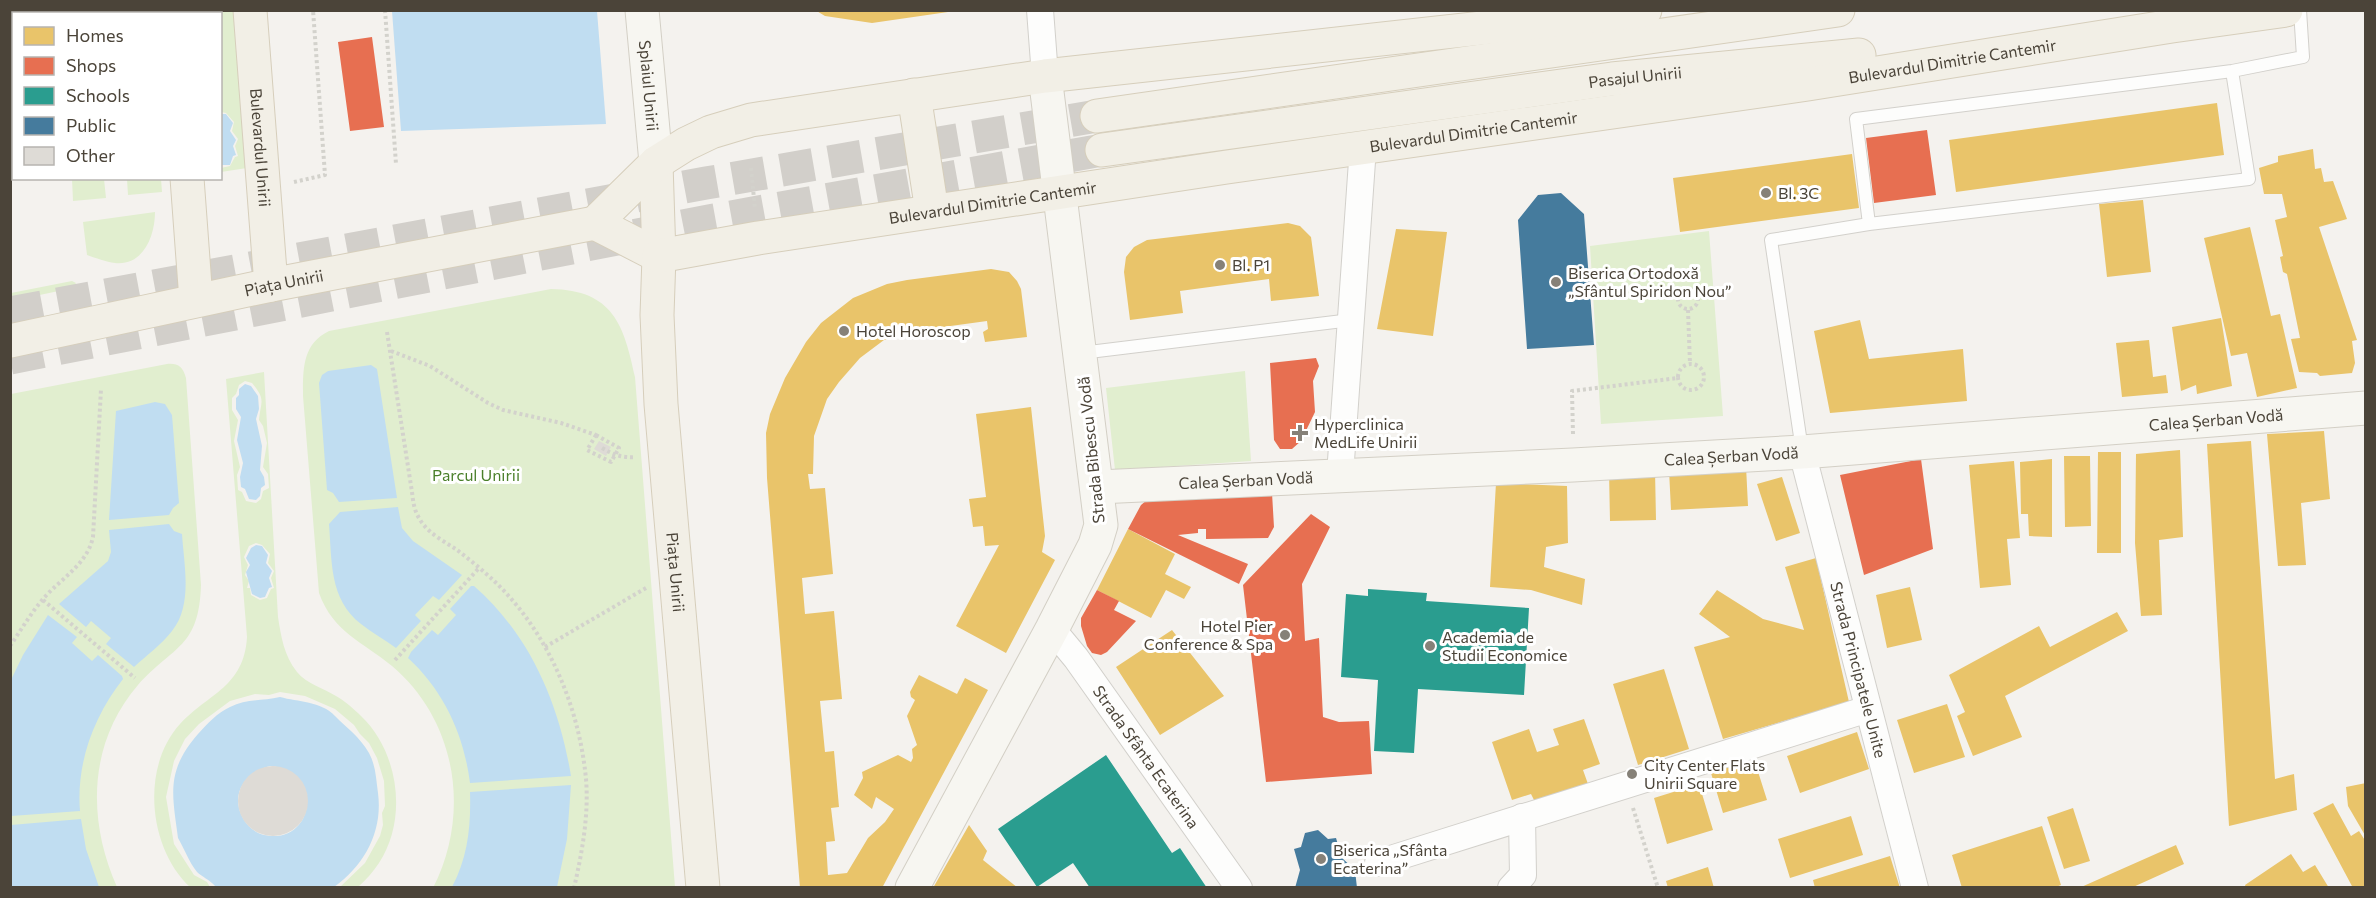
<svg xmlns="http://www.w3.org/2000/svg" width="2376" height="898" font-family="Commissioner,sans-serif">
<rect width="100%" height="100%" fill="#f4f2ee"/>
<path fill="#e1eecf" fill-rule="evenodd" d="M221 11H234L247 168 221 172V168L230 166 235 157 238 156 235 146 238 139 232 131 234 122 226 113 221 112 220 14H218Z
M72 179H104L106 198 73 201Z
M127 179H161L162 192 128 195Z
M155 212C155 235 144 266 115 263 106 262 96 258 87 255L83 222Z
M1709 231 1723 416 1601 424 1590 246Z
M72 281 76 283 73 288 11 301V293Z
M551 289C613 290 624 325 635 377L675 887 433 888C471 814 457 721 392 666 363 642 333 632 319 593L303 396C303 370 302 344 329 331Z
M167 364C178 363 183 367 186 378L201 585C199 648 174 645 138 685 88 743 87 820 117 887L11 888V394Z
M1245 371 1251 461 1115 470 1106 388Z
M264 372 278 617C281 636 284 656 297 672 307 684 323 688 336 696 345 701 354 709 361 716 399 752 408 819 379 863 373 872 366 880 358 887H340L365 863 380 836 383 825 382 813 385 806 384 781 377 758 369 743 360 734 354 725 335 709 305 696 280 692 269 695 255 694 230 701 199 724 185 739 174 761 166 797 174 844 194 875 207 882 210 887H190C149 849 140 768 180 724 209 693 244 687 247 637L226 379ZM245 381 252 383C266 400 261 400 259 420L263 426 267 443 263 467 268 474 269 488 263 491 261 499 256 503 246 501 242 492 238 490 237 475 240 467 234 441 238 420 232 410V398L236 394 239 385ZM256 543 262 545 270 554 268 563 274 571 271 578 274 588 271 589 267 598 260 600 251 595 250 588H247L249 581 245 575 248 565 244 557 249 546Z"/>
<path fill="#c0ddf1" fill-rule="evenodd" d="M392 11H597L606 124 401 131Z
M220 114H226L233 123 230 131 236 140 233 146 236 155 233 156 230 165H221Z
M371 365 377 369 397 498 339 502 333 493 327 490 319 383 322 375 328 371Z
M245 384 251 386 258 396 259 409 256 419 262 446 260 470 264 477 265 485 261 488 260 496 256 500 249 499 245 489 241 487 240 477 243 463 237 440 241 417 236 409V398L239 395V389Z
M155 402 165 404 172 415 179 503 173 508 169 515 109 520 116 411Z
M398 507 402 528 413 541 462 575 439 600 433 596 415 615 421 621 396 648C384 639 372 633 361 624 329 599 332 561 329 524L340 512Z
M169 524 174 531 182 534C184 565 193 605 172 631 162 644 147 655 134 667L106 644 111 638 91 621 86 627 59 604 108 561 111 552 109 530Z
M256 545 262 546 268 555 266 563 272 571 269 578 272 587 269 588 265 597 260 598 252 594 246 572 250 565 246 558 251 548Z
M471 586H474C530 635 559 703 571 776L470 783C464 735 444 691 408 658L411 652 432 630 438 635 456 615 450 609Z
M48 615 77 637 72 643 92 661 98 655 122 676 123 679C94 716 76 763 80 811L11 816V680L23 655Z
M280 697C298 702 321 701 335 716 348 729 359 736 369 753 376 766 376 779 378 793 383 831 365 865 334 887H216C209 879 202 877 197 872 189 862 184 848 178 838 172 793 166 771 198 734 208 723 217 713 230 707 246 699 263 701 280 697ZM270 766C326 771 314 846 264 835 253 832 245 824 241 814 231 790 248 772 270 766Z
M270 768C325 773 310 845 265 833 256 831 248 825 244 816 232 793 248 774 270 768ZM268 793H276L280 797 281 803 278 808 270 809 265 806 263 800Z
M571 785 567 839 557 887H452C468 857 471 826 470 792Z
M81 819 86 849 99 887H11V825Z"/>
<path fill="#e9c46a" d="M815 10H948V12L872 23 825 16Z
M2217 103 2224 155 1956 192 1949 140Z
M2313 149 2315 169 2321 168 2324 182 2333 181 2347 219 2319 227 2357 340 2352 341 2355 363 2352 373 2320 376 2317 373 2299 372 2291 339 2300 338 2287 274 2283 272 2280 257 2283 256 2275 220 2287 217 2282 194H2264L2259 168 2278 162V156Z
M1852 154 1859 208 1680 232 1673 178Z
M2143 200 2151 272 2107 277 2099 204Z
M1288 223 1300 226 1311 237 1319 296 1271 301 1269 279 1180 291 1183 313 1130 320 1124 272 1126 257 1134 247 1147 240Z
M2250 227 2271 316 2280 314 2297 388 2257 397 2247 353 2231 356 2204 238Z
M1396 229 1447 232 1433 336 1377 329Z
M991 269 1009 272 1017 281 1021 289 1027 337 985 342 983 332 988 329 987 321 914 331 884 340 860 358 839 382 827 399 814 436 813 474H808L810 489 825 488 833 574 802 578 805 614 834 611 842 699 820 701 825 752 834 751 839 807 831 808 835 841 826 842 828 875 847 873 868 838 885 822 894 809 876 797 872 809 854 795 863 778 862 772 898 755 911 762 913 758 912 749 917 745 907 716 915 700 911 697 910 692 919 675 957 694 965 678 988 690 882 888H800L767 478 766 433 770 414 785 378 806 342 821 323 853 298 887 284 907 280Z
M2221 318 2232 386 2197 394 2196 385 2181 391 2172 327Z
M1860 320 1869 359 1963 349 1967 401 1830 413 1814 331Z
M2149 340 2153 377 2166 375 2168 393 2122 397 2116 343Z
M1031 407 1045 536 1042 552 1055 560 1006 653 956 626 999 545 985 546 983 526 973 527 969 499 986 497 976 414Z
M2324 431 2330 499 2301 503 2306 565 2278 566 2267 434Z
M2251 441 2275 779 2294 774 2297 810 2229 826 2207 444Z
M2180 450 2183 537 2159 540 2162 615 2141 616 2135 543 2136 454Z
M2098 452H2121V553H2097Z
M2064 456H2090L2091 526 2065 527Z
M2052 459V537L2029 536 2028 514H2021L2020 462Z
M2014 461 2020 538 2007 539 2011 585 1980 588 1969 465Z
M1746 466 1748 506 1671 510 1669 470Z
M1655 470 1656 520 1610 521 1609 471Z
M1782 477 1800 533 1776 541 1757 484Z
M1496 483 1567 486 1568 543 1546 547 1544 567 1585 579 1582 605 1531 590 1490 587Z
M1128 529 1175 554 1165 574 1191 587 1184 599 1166 590 1151 618 1097 590Z
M1816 558 1849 702 1723 739 1694 647 1730 637 1699 614 1717 590 1763 619 1804 630 1785 567Z
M1910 587 1922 640 1887 648 1876 595Z
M2117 612 2128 631 2005 696 2022 737 1973 756 1957 716 1965 712 1949 675 2039 626 2050 647Z
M1172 630 1224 696 1160 735 1116 667Z
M1664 669 1689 749 1638 765 1613 684Z
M1947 704 1965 757 1914 773 1897 720Z
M1584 719 1600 764 1583 770 1588 784 1535 802 1531 794 1512 800 1492 742 1529 729 1537 752 1559 745 1553 729Z
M1857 732 1869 769 1800 793 1787 756Z
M1754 759 1767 800 1723 813 1711 773Z
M2366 783V837L2348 806 2346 787Z
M1699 784 1713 830 1667 844 1654 798Z
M2333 803 2351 836 2359 831 2366 842V888H2353L2313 813Z
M2073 808 2090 861 2064 869 2047 817Z
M1851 816 1863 855 1790 878 1778 839Z
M969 825 987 851 983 860 1018 888H933Z
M2042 826 2061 885 2053 888H1962L1952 855Z
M2176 845 2184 864 2131 888H2079Z
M2291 854 2303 872 2315 865 2329 888H2246L2245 885Z
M1890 856 1900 888H1815L1813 880Z
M1708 867 1714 888H1668L1666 881Z"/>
<path fill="#e76f51" d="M10 10H21V14H14V127L11 135Z
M372 37 384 127 350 131 338 42Z
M1927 130 1936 195 1874 203 1866 138Z
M1316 358 1319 366 1313 381 1315 412 1301 441 1292 449H1280L1274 440 1270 363Z
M1921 459 1933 549 1864 575 1840 475Z
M1272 493 1274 527 1268 538 1206 539V529H1198V533L1178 535 1248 564 1239 584 1128 529 1141 505 1147 500Z
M1311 514 1330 527 1302 584 1305 641 1319 638 1323 717 1339 722 1369 721 1372 774 1266 782 1243 585Z
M1097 590 1119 601 1114 610 1136 621 1107 652 1101 655 1092 653 1087 646 1081 626V618Z"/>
<path fill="#2a9d8f" d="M1368 589 1427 593 1426 601 1529 608 1524 695 1418 689 1414 753 1374 751 1378 680 1341 677 1346 594 1368 596Z
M1106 755 1172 853 1180 848 1207 888H1090L1073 863 1037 887 998 829Z"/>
<path fill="#457b9d" d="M1561 193 1584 214 1594 345 1527 349 1518 220 1538 195Z
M1318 830 1328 839 1336 838 1342 858 1355 870 1357 888H1295L1300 870 1294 849 1301 847 1305 833Z"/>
<path fill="#dedbd6" d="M599 441 611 447 606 456 594 449Z
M238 801a35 35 0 1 1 70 0a35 35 0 1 1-70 0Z"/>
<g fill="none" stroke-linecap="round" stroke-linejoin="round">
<path stroke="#d2cfca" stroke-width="33" stroke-dasharray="33 16" stroke-linecap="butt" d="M10 313 706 183 1097 116
M10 358 709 221 1102 150"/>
<defs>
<path id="lane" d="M1869 224 1856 119 2232 71 2303 57 2300 10
M1081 353 1351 320
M1802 450 1771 240 1869 224 2249 179 2232 71"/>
<g id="street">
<path d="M1040 10 1045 76"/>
<path id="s1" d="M1802 452 1915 888"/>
<path d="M1340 475 1363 147"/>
<path id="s2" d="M1052 629 1076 658 1239 888"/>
<path d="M1378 863 1868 709"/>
<path d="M1511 888 1523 875 1522 817"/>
</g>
<g id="secondary">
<path id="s3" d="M642 10 656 163"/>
<path id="s4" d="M1098 487 1573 465 1802 452 2366 408"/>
<path d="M912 888 1052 629 1095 545 1101 525 1045 76"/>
</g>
<g id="primary">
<path d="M174 10 175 14"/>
<path id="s5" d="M250 10 271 285"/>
<path d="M914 95 932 211"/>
<path d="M1097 116 1838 10"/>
<path id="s6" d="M1102 150 1612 79 1859 55"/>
<path id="s7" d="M656 163 659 256 657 315 661 404 703 888"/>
<path d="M187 178 196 300"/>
<path d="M595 223 659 256"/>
<path id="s8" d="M659 256 758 238 1227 167 1808 84 2172 26 2286 10"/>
<path id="s9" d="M10 341 271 285 595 223 656 163 686 144 711 132 751 120 1045 76 1645 10"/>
</g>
</defs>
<use href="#lane" stroke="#d2d0cb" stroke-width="14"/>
<use href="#street" stroke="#d2d0cb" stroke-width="28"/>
<use href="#secondary" stroke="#d3cfc5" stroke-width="35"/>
<use href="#primary" stroke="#d6cebb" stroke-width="35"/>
<path stroke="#d3d2cc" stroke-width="4" stroke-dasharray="3 3" stroke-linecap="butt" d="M385 10 396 164
M751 168 755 209
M294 182 325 175 313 10
M1678 299a10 10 0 1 1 20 0a10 10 0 1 1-20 0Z
M1688 310 1690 364
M387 332 412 492C413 501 414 510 419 518 427 533 444 541 457 550 469 559 481 569 492 579 547 630 579 705 586 779 589 815 582 853 574 888
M391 351 430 366 488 403 503 410 561 423 596 435
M1678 377a13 13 0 1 1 26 0a13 13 0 1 1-26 0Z
M1573 434 1572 391 1678 378
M596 435 619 448 611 462 587 450Z
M602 448C614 455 622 458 636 457
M43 600 135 678
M10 646C21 630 31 613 43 599 61 578 87 565 93 537L101 389
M545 647 646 588
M395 660 479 568
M1633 808 1658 888"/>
<use href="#lane" stroke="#fdfdfc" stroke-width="12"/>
<use href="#street" stroke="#fdfdfc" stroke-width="26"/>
<use href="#secondary" stroke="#f7f6f1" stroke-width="33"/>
<use href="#primary" stroke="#f2efe6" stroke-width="33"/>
</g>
<g fill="#868178" stroke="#fff" stroke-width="2">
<circle cx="1766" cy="193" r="6"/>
<circle cx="1220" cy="265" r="6"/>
<circle cx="1556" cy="282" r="6"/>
<circle cx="844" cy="331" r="6"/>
<path d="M1297 424h6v6h6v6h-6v6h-6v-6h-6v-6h6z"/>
<circle cx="1285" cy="635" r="6"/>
<circle cx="1430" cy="646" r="6"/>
<circle cx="1632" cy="774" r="6"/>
<circle cx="1321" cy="859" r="6"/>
</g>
<g text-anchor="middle" stroke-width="6" stroke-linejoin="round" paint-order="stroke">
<g font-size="16" fill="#4b4439" stroke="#fff">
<text dy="6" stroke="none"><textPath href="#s8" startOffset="1308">Bulevardul Dimitrie Cantemir</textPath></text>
<text dy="6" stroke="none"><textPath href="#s6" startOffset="538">Pasajul Unirii</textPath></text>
<text dy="6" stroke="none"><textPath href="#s3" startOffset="76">Splaiul Unirii</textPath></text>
<text dy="6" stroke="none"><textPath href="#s8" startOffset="824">Bulevardul Dimitrie Cantemir</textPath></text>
<text dy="6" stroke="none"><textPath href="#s5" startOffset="138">Bulevardul Unirii</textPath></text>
<text dy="6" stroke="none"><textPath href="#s8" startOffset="338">Bulevardul Dimitrie Cantemir</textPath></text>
<text dy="6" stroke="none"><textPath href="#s9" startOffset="280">Piața Unirii</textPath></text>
<text dy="6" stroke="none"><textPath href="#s4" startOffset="1120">Calea Șerban Vodă</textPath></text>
<text transform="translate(1091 450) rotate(-96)" y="6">Strada Bibescu Vodă</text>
<text dy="6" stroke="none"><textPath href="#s4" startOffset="634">Calea Șerban Vodă</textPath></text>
<text dy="6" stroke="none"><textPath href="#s4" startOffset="148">Calea Șerban Vodă</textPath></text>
<text dy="6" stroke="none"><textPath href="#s7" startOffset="410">Piața Unirii</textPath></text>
<text dy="6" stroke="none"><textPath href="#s1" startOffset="225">Strada Principatele Unite</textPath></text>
<text dy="6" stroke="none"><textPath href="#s2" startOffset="159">Strada Sfânta Ecaterina</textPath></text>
</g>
<g font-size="16" fill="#4b4439" stroke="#fff" text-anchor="start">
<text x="1778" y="199">Bl. 3C</text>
<text x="1232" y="271">Bl. P1</text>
<text x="1568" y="279">Biserica Ortodoxă<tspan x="1568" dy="18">„Sfântul Spiridon Nou”</tspan></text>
<text x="856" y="337">Hotel Horoscop</text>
<text x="1314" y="430">Hyperclinica<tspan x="1314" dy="18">MedLife Unirii</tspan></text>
<text x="1273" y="632" text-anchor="end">Hotel Pier<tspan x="1273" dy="18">Conference &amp; Spa</tspan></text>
<text x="1442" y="643">Academia de<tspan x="1442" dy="18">Studii Economice</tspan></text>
<text x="1644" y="771">City Center Flats<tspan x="1644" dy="18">Unirii Square</tspan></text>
<text x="1333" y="856">Biserica „Sfânta<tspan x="1333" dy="18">Ecaterina”</tspan></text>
</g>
<g font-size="16" fill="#4a7f2a" stroke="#fff">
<text x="476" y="481">Parcul Unirii</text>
</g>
</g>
<rect width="2376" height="898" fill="none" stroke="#4b4439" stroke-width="24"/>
<rect x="12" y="12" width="210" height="168" fill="#ffffff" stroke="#b7b4b0" stroke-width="1.5"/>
<rect x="24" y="27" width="30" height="18" fill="#e9c46a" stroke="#b7b4b0" stroke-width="1.5"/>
<text x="66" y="42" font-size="18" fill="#4b4439">Homes</text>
<rect x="24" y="57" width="30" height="18" fill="#e76f51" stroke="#b7b4b0" stroke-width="1.5"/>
<text x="66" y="72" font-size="18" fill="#4b4439">Shops</text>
<rect x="24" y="87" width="30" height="18" fill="#2a9d8f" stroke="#b7b4b0" stroke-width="1.5"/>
<text x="66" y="102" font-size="18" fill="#4b4439">Schools</text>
<rect x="24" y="117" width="30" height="18" fill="#457b9d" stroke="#b7b4b0" stroke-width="1.5"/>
<text x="66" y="132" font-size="18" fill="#4b4439">Public</text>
<rect x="24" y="147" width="30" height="18" fill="#dedbd6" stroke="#b7b4b0" stroke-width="1.5"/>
<text x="66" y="162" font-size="18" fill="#4b4439">Other</text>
</svg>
